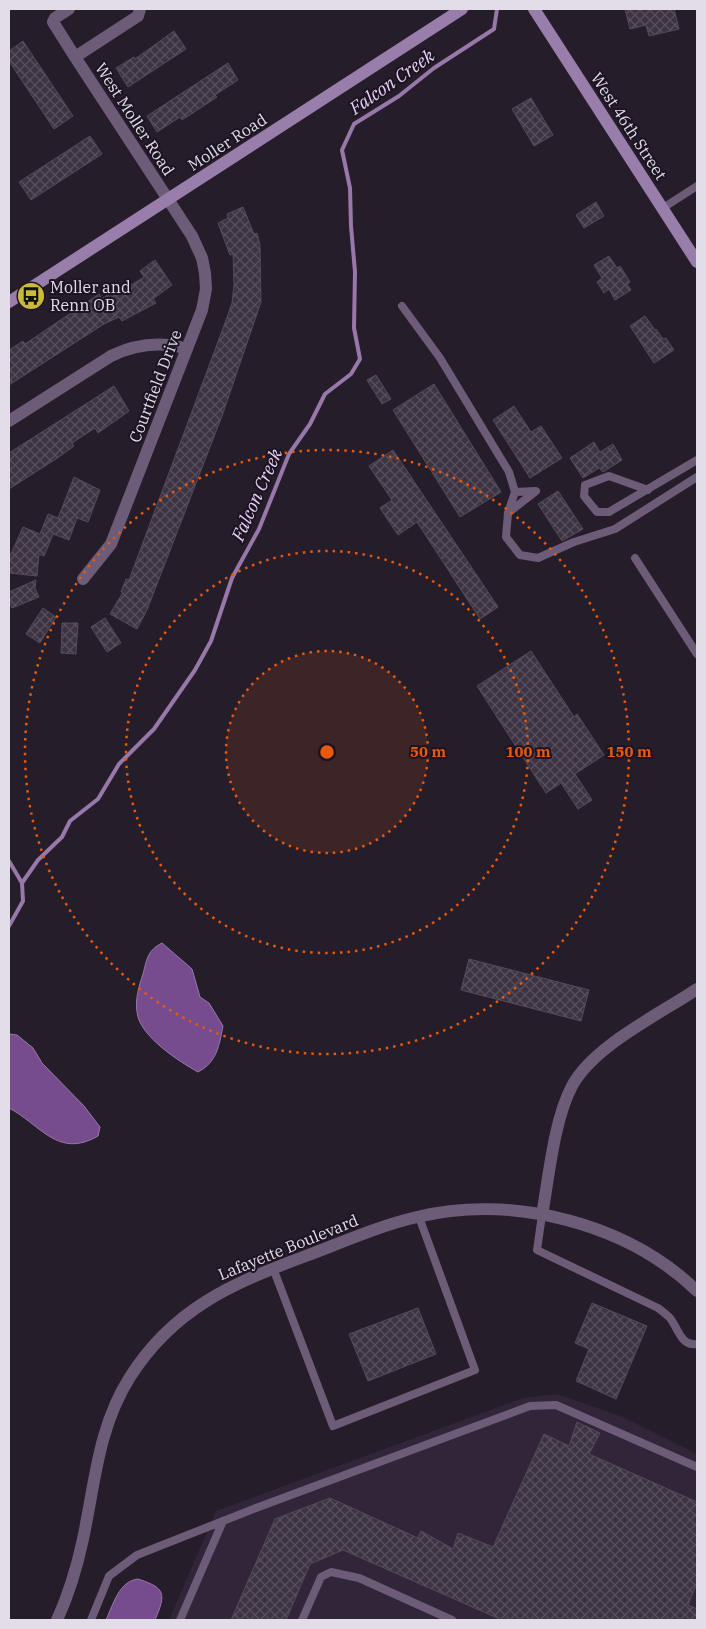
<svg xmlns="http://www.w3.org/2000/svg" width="706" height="1629" font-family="'IBM Plex Serif',serif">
<defs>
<pattern id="building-cross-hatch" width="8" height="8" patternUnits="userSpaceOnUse" patternTransform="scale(1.25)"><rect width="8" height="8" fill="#3d3343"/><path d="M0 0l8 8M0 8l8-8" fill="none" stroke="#59505e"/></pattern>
</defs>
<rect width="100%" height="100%" fill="#261d2b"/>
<path fill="#312539" d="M557 1394 623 1417 697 1454V1620H169L216 1511 523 1398Z"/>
<path fill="#764c8e" stroke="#9778a9" d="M162 943 192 969 200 997 209 1003 223 1026C219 1046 217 1062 198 1072 180 1062 139 1036 137 1012 135 999 139 986 143 974 147 959 147 951 162 943Z
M9 1034 17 1035 33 1048 42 1063 84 1106 100 1127 98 1136C58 1159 41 1125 9 1108Z
M138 1579C166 1588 166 1594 155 1620H106C113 1605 119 1581 138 1579Z"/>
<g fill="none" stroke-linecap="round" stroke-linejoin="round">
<path stroke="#9778a9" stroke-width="4" d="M9 861 22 883
M9 926 23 901 22 883 38 860 62 837 70 821 98 799 119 764 154 729 195 670 211 641 232 578 259 529 289 454 310 424 325 394 351 374 360 359 354 328 355 272 351 226 350 188 342 150 354 124 399 96 434 68 494 29 497 9"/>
</g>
<path fill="url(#building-cross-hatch)" stroke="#544a5a" d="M625 9H674L679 29 649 36 646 25 630 29Z
M174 31 186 49 128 87 116 68 134 57 135 59Z
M23 41 73 116 54 129 9 61V51Z
M228 63 238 80 215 95 217 97 182 120 180 117 157 132 147 116Z
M531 98 553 135 534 146 512 109Z
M90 136 102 154 31 200 19 182Z
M596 202 604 216 584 228 576 215Z
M243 207 254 234 257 233 260 245 261 302 222 416 147 610 137 629 110 614 123 592H121L126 579 129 580 225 323 232 303 234 285 233 254 230 255 218 223 228 218 227 214Z
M609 256 617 268 620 266 630 282 627 284 631 290 615 300 609 289 604 293 597 282 602 278 594 265Z
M155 260 172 285 153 299 156 303 122 321 119 317 104 324 9 385V350L23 341 25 344 99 294 102 299 118 288 120 292 144 277 140 271Z
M645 316 655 330 656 329 663 339 666 338 674 350 654 363 630 326Z
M376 375 391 399 382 404 367 380Z
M434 384 501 492 460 517 393 410Z
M114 386 129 411 98 433 95 428 72 443 74 446 56 459 9 489V453Z
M514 406 531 432 541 426 562 458 530 478 493 420Z
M594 442 600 452 613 444 622 460 603 472 599 468 583 478 570 458Z
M393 450 498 607 480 619 417 522 398 535 380 508 392 500 369 466Z
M74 477 100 490 88 522 77 518 69 540 53 534 44 556 39 554 37 576 9 573 10 556 23 527 40 534 48 514 58 518Z
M558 491 583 529 562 541 538 504Z
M36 580 35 588 39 597 12 608 9 601V592Z
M43 608 56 617 40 643 26 634Z
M105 618 121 643 107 652 91 627Z
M62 623H78L76 654 61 653Z
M531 651 574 717 577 714 604 755 575 774 592 800 578 809 561 783 546 793 477 686Z
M469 959 589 990 581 1021 461 990Z
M592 1303 647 1326 616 1399 576 1381 589 1349 575 1343Z
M418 1308 436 1354 368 1381 349 1334Z
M577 1422 600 1433 589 1454 697 1502V1583L688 1605 697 1609V1620H502L343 1550 310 1564 286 1620H231L275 1519 330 1498 418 1538 421 1531 453 1549 458 1533 493 1547 544 1434 569 1446Z"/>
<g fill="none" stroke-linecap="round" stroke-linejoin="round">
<path stroke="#6d5c78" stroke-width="8" d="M663 208 697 186
M402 306 440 358 509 472 515 492 508 513 506 537 520 555 538 558 574 542 615 529 697 477
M648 490 609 476 585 485 584 496 597 512H609L697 460
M508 513 536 491 515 492
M635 558 697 654
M542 1215 537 1250 658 1308C662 1311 666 1314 670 1318 678 1328 681 1347 697 1344
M273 1268 333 1426 475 1370 419 1217
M91 1620 109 1576 137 1555 256 1508 530 1406 556 1405 697 1467
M180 1620 223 1521
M302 1620 321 1577 331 1572 359 1578 452 1620"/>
<path stroke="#6d5c78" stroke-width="12" d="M69 9 55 18 53 22 75 57 138 16 140 9
M75 57 192 236 202 258 205 273 206 289 202 310 111 544 83 579
M9 421 111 356C136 344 161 341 187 349
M542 1215C549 1176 554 1120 572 1086 593 1046 660 1014 697 989
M57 1620C69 1594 77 1567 83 1539 95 1483 98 1427 130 1377 173 1309 231 1284 303 1257 341 1243 378 1226 417 1217 512 1194 627 1223 697 1291"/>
<path stroke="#997dab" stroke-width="12" d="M534 9 697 262
M9 302 462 9"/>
</g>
<circle cx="327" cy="752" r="101" fill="#e8590c" fill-opacity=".12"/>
<g fill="none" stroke="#e8590c" stroke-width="2.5" stroke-dasharray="2.5 5">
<circle cx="327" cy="752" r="101"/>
<circle cx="327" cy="752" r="201"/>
<circle cx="327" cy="752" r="302"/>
</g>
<defs>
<symbol id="bus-disc" viewBox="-11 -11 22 22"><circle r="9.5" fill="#caba3a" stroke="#1c1422"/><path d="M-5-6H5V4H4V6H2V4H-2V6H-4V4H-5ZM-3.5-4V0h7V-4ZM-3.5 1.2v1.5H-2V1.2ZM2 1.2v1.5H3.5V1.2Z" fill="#111"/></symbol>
</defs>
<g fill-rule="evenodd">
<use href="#bus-disc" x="15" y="280" width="32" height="32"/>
</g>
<g text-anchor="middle" stroke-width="4" stroke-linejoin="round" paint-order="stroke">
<g font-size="16" fill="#e3dde7" stroke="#1c1422">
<text transform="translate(135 119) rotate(57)" y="6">West Moller Road</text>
<text transform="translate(629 126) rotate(57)" y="6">West 46th Street</text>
<text transform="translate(227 142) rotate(-33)" y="6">Moller Road</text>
<text transform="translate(155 386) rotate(-69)" y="6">Courtfield Drive</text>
<text transform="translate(288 1247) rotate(-22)" y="6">Lafayette Boulevard</text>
</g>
<g font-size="16" fill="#e3dde7" stroke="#1c1422" text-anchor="start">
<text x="50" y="293">Moller and<tspan x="50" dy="18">Renn OB</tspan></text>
</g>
<g font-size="18" font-style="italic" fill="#e7d0f5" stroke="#1c1422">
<text transform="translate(392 82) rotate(-35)" y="6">Falcon Creek</text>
<text transform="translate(257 495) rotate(-66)" y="6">Falcon Creek</text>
</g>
</g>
<circle cx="327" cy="752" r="8" fill="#e8590c" stroke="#1c1422" stroke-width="2.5"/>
<g font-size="15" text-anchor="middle" font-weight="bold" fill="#e8590c" stroke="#1c1422" stroke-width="4" stroke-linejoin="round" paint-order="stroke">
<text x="428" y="757">50 m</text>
<text x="528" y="757">100 m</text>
<text x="629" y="757">150 m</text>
</g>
<rect width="706" height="1629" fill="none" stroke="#e3dde7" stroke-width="20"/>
</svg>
